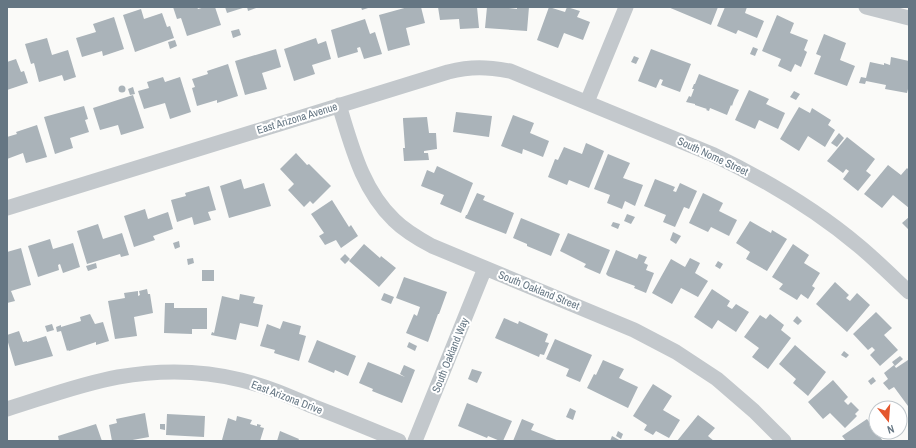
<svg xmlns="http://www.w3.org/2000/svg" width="916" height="448" font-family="'Archivo Narrow',sans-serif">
<rect width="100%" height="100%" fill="#fafaf8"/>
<path fill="#aab3b9" d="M173 7H197L198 9 205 7H215L221 25 187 36 181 18 177 19Z
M225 7H246L227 13Z
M247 7H259L248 11Z
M361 7H371L362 10Z
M408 7H421L425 23 406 28 410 45 388 51 379 15Z
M438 7H477L479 28 460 29 459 19 440 20Z
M487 7H509V8L517 9V7H529L527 31 485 28Z
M549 7 565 12 567 7 580 11 577 17 590 22 583 40 564 33 558 48 537 40Z
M668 7H718L711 25Z
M725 7H747L745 13 764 21 757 38 738 30 736 34 717 26Z
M141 9 144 19 162 13 167 27 170 26 174 38 135 52 123 15Z
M777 15 794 23 790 33 808 40 804 50 807 52 801 67 795 64 791 72 778 66 781 59 762 51Z
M114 17 124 49 103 56 102 51 82 57 76 38 96 32 93 24Z
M365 19 370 34 375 32 382 54 364 59 360 47 357 48 358 52 338 58 331 30Z
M239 29 241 35 233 38 231 31Z
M824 34 846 43 840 60 855 66 847 86 814 74 821 56 816 54Z
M47 38 52 55 68 50 76 77 64 81 62 75 39 82 34 63 31 64 25 44Z
M316 38 318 44 326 41 331 59 312 65 315 74 294 81 284 49Z
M175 40 177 46 170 49 168 42Z
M753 47 758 49 755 56 750 54Z
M276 49 281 67 262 73 267 89 245 95 235 61Z
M651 49 691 64 680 92 661 85 663 80 660 79 656 88 638 81Z
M634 56 639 58 636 64 631 62Z
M891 57 909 61V85L907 93 885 89 886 85 866 81 865 84 859 83 861 77 866 78 870 62 884 65V63L890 65Z
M16 59 21 72 24 71 28 83 7 90V62Z
M228 64 238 96 217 103V100L197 106 192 88 195 87 192 79 208 74 207 71Z
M699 74 739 90 734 100 732 106 731 105 727 115 710 108 709 111 706 110 707 109 695 105V104L686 102 689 96 691 97 694 89H692L694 84H695Z
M163 77 165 82 180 77 191 112 170 119 165 103 144 109 138 91 149 88 147 82Z
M118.5 89a3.5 3.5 0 1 1 7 0a3.5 3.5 0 1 1-7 0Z
M133 87 135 94 130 95 128 89Z
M749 90 769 99 766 104 785 113 778 129 759 120 755 129 735 120Z
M794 91 800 94 796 100 790 97Z
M133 95 144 128 121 135 118 125 100 130 93 108Z
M84 106 88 119 85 120 89 132 70 138 73 148 55 154 44 117Z
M799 107 810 113 812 108 831 120 828 125 835 130 825 147 808 136 799 151 780 139Z
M456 112 492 116 489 137 453 132Z
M513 115 534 123 530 133 549 141 543 157 523 149 522 154 501 146Z
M427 117 429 133H436L437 149 424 151V153H428L429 160 404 161 403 148H405L403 120V118Z
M37 125 47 157 26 163 23 153 7 159V137L17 134 16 132Z
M839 133 844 138 837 147 831 143Z
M847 137 875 159 866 171 871 175 858 191 843 179 849 171 846 169 843 173 827 161Z
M586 143 604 151 589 188 569 180 567 185 548 177 555 159 558 160 564 147 582 154Z
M296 153 307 165 309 164 331 186 313 204 310 201 304 207 288 190 294 184 280 169Z
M608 154 630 163 623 178 643 185 635 206 625 201 622 209 607 203 610 195 594 189Z
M888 165 901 175 907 168 909 170V208L893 195 882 208 864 194Z
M437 166 473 183 461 213 440 204 444 195 421 186 427 170 434 173Z
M241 179 244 189 264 183 271 206 229 218 220 186Z
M655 179 675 187 673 191 676 192 680 183 697 191 689 209 684 207 675 227 663 222 666 215 644 206Z
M209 186 216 210 208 212 211 220 194 225 192 217 177 222 171 200 186 196 185 193Z
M477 193 485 196 483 200 514 213 506 234 465 218 466 215H467Z
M703 193 723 203 719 211 737 220 729 236 711 227 708 232 689 223Z
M332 200 349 227 351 225 358 236 341 248 336 240 325 245 319 236 324 233 311 214Z
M145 209 148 219 168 212 173 229 153 236 155 240 134 247 124 216Z
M627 214 635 217 631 224 624 221Z
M909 217V230L902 223Z
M521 218 560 234 551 256 527 246V244L513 238Z
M750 221 771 233 772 230 787 239 767 271 746 259 750 252 736 243Z
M613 222 620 224 618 229 611 226Z
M98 224 103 239 122 233 129 255 121 257 120 254 87 264 77 231Z
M673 232 681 236 676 244 670 240Z
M568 233 610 250 600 274 584 267 586 264 560 251Z
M50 239 53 249 73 243 80 267 63 273 60 264 58 265 59 270 38 277 28 246Z
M179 241 180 247 175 249 173 243Z
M364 244 380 258 381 256 396 268 379 287 349 261Z
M793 244 809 255 804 263 820 273 812 286 815 288 808 299 801 294 797 300 779 289 783 284 772 277Z
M21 248 31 285 11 291 15 301 7 303V252Z
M616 250 637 259 639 254 647 257 644 263 648 265 646 270 654 273 646 293 634 288 635 286 608 276 606 274Z
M345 254 350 259 345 264 340 259Z
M193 258 194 263 188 265 187 259Z
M690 258 700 263 695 273 708 281 698 297 681 288 672 304 652 293 671 259 685 267Z
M718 261 723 264 720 269 715 266Z
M96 263 97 268 88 271 86 266Z
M202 270H214V281H202Z
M404 277 447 292 439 314H438L428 342 406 333 414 314 417 316 420 307 396 298Z
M835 282 849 295 846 298 850 301 857 293 870 305 847 332 816 304Z
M147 289 148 294H150L153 313 134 317 137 336 115 339 108 301 125 298 124 293 138 291V296L140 295 139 291Z
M712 289 730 301 727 306 732 309 736 304 749 312 736 332 718 320 712 329 694 317Z
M384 293 394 297 391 304 381 300Z
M240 294 255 297 253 303 263 305 258 327 240 323 236 340 211 335 212 332 214 333 222 296 239 300Z
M165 303H174V308H207V329H192V334L164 333Z
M876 312 892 328 884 335 898 350 880 366 870 355 875 350 872 347 868 350 853 334Z
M90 314 95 324 103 322 109 341 96 345V342L69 351 68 350 67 351 61 331 57 332 56 327 61 325V327L81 321 80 317Z
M770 314 784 325 781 330 791 338 768 369 752 357 759 348 744 337 760 315 766 319Z
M797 316 802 321 798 325 793 321Z
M504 318 518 324 519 321 548 334 545 342 549 343 544 355 540 354 539 357 495 338Z
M283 321 301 326 299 334 306 336 299 361 274 353 275 350 260 346 267 324 280 329Z
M52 324 54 330 47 332 45 326Z
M19 331 23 342 27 341V342L46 336 53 356 15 366 7 339V335Z
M555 339 592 355 580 382 566 376 569 369 546 359Z
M317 340 356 356 348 376 335 370 334 373 308 362Z
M409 342 417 346 415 351 407 347Z
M795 345 826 372 808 396 793 383 796 379 779 364Z
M844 351 849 355 846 358 841 355Z
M900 356 903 359 895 366 892 362Z
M603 360 624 369 619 378 638 387 628 408 587 388 594 374 596 375Z
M908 360 909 361 908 406 894 387 889 390 883 383 888 379 884 373 894 365 896 368Z
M368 362 405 377 400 374 404 365 415 370 402 403 372 391 373 389 359 383Z
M472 369 482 372 477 383 468 379Z
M873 377 876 381 871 385 868 381Z
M833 380 848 397 844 401 848 405 851 402 859 410 855 414 857 416 845 428 830 413 823 419 808 402Z
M653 384 672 396 663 410 680 420 669 438 656 431 653 435 644 430 647 425 633 416Z
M467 403 512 421 503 441H500L488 436 487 438 458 426Z
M570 408 576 411 573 420 566 417Z
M145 413 149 437 127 441H112L109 425 117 423 116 419Z
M167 414 205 416 204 437 166 435Z
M698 415 715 428 708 436 714 441H677Z
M237 416 252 420 250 424 257 426V424L261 425 260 427 264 428 260 441H227L222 440 228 418 236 421Z
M522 419 534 424 531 430 559 441H513Z
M867 419 883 441H846L842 436Z
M96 424 102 441H59L58 436Z
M160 424H165V430L160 429Z
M280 431 299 439 298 441H277Z
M618 431 623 434 621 439 616 436Z
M612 436 621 441H610Z"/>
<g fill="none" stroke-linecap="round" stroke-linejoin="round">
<path stroke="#c3c8cc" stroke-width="15" d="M866 7 909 18
M587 102 626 7
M339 105C352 147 362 189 394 220 405 231 419 239 432 246L634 330 676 352 717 379 754 411 784 441
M7 208 448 72C472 66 487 67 510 71L714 155C766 180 815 209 859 246 877 261 893 277 909 292
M7 409C43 398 80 384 118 377 158 370 201 370 241 380 266 386 289 396 312 406 341 417 370 429 399 441
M415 441 485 268"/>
</g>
<g text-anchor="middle" stroke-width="4" stroke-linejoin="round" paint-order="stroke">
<g font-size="11" fill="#657683" stroke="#fff">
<text transform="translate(297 118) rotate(-17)" y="4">East Arizona Avenue</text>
<text transform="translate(713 156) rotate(25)" y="4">South Nome Street</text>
<text transform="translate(539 290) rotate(22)" y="4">South Oakland Street</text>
<text transform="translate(450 355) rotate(-68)" y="4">South Oakland Way</text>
<text transform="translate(287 397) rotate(21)" y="4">East Arizona Drive</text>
</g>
</g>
<rect width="916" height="448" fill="none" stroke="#657683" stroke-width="16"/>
<g transform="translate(888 420) rotate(163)"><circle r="19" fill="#ffffff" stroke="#c1c8cd"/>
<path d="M0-3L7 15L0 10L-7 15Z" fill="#e4572e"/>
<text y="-6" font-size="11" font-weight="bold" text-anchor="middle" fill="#657683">N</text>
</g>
</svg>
